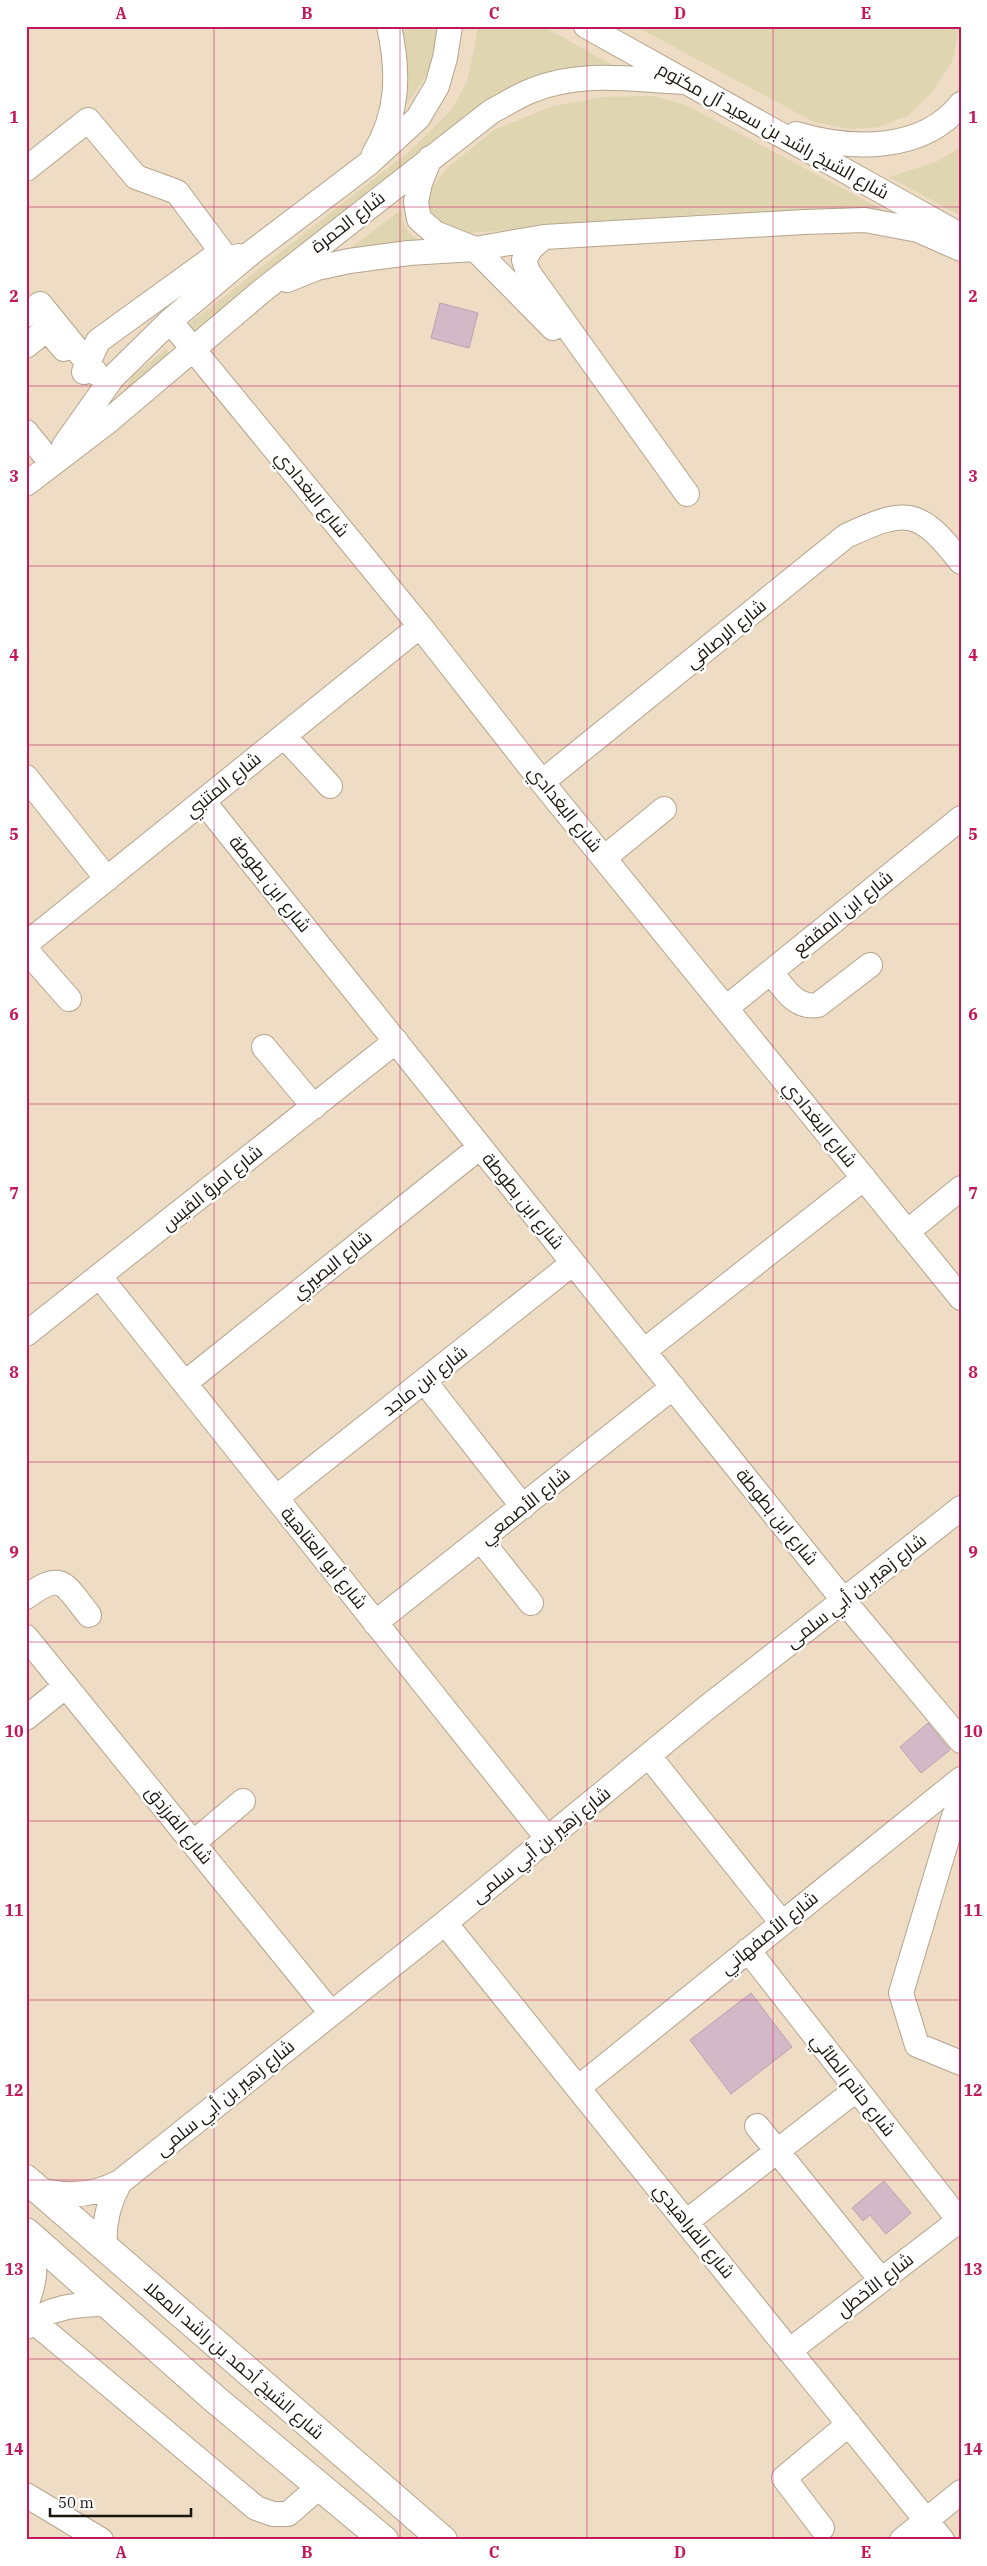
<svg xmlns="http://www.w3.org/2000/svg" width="987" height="2566" font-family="'IBM Plex Serif',Cairo,serif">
<rect width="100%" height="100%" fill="#eedcc4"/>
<path fill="#dfd6b1" d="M400 26H439C433 74 422 85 392 121Z
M477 26H543L614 66 573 71 530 84 197 335 189 324 412 149 452 109 467 82 477 35Z
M635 26H960L952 62 931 93 909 115 878 127 850 129 814 122Z
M653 96 686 105 885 211 759 219 728 212 470 233 447 231 426 210 429 191 446 169 494 130 550 107 602 97Z
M961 147V216L889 177 936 162Z
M402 209C402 225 406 231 418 240L349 249Z
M166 349 176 360 119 405 132 376Z"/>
<path fill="#d3b8c8" stroke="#bba0b0" d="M440 303 478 313 469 348 431 338Z
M928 1723 950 1750 921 1773 900 1747Z
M751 1993 792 2047 731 2094 690 2040Z
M884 2181 911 2213 886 2234 870 2215 863 2221 852 2208Z"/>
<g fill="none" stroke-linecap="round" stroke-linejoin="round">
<defs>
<path id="minor" d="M586 26 951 230
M796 134C850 150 922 153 961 104
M374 154C399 113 399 72 389 26
M430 158 420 183 416 202 419 219 435 233 475 249 553 328
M26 169 88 120 136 177 177 192 227 259
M544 237 531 248 524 260 528 272 687 494
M287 280 317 268 349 261 409 253 475 249 544 237 804 222 865 220 918 230 961 249
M26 315 40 304 96 373
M170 321 420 626 542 782 961 1298
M26 346 47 329 64 349
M84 372 98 341 214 257 227 259 239 256
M26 432 52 464
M64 446 112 378 170 321 252 252 368 164 418 118 437 86 445 58 450 26
M26 484 106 423 263 290 492 111C506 104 519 95 533 90 583 70 634 80 686 82
M284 736 330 786
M26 777 107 879
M542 782 846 536C906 508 919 508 961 562
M203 801 844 1601 961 1741
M604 858 664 809
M26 944 420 626
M26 950 69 999
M771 972C783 987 795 1009 818 1005L870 965
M726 1008 961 818
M264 1047 314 1107
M907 1232 961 1188
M100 1277 548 1839
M26 1334 396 1041
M644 1351 864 1178
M425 1382 523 1507
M185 1383 480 1147
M276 1498 573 1263
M481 1540 531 1603
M26 1597C63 1570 64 1584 89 1615
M375 1623 673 1387
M26 1637 331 2013
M26 1718 66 1686
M649 1756 782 1923
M961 1802 954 1816 901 1993 917 2045 961 2063
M193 1843 243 1801
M445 1923 942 2540
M748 1950 959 2220
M578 2088 961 1779
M757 2126 881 2280
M38 2189C67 2198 93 2196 120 2182L445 1923 705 1709 961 1508
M686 2222 857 2089
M26 2239C37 2267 37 2276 26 2305
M105 2248C103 2223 108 2203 120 2182
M26 2315 256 2508 273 2514H288L320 2486
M26 2327C47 2307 78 2304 105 2304
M789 2351 961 2219
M26 2495 101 2540
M822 2528 784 2478 849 2424
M902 2540 961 2492"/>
<path id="major" d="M26 2179 443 2540
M26 2232 216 2400 384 2540"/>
</defs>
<use href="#minor" stroke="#b4a48d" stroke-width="26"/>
<use href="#major" stroke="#b4a48d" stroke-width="30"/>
<use href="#minor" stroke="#fff" stroke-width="24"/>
<use href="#major" stroke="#fff" stroke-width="28"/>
</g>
<path fill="none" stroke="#c2185b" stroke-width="1" stroke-opacity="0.55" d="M214 26V2540M400 26V2540M587 26V2540M773 26V2540M26 207H961M26 386H961M26 566H961M26 745H961M26 924H961M26 1104H961M26 1283H961M26 1462H961M26 1642H961M26 1821H961M26 2000H961M26 2180H961M26 2359H961"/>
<g text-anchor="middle" stroke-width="5" stroke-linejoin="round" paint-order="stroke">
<g font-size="18" fill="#1b140c" stroke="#fff">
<text transform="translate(773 131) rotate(29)" y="6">شارع الشيخ راشد بن سعيد آل مكتوم</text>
<text transform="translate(348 222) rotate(-38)" y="6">شارع الحمرة</text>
<text transform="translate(312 494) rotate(51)" y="6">شارع البغدادي</text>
<text transform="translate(726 634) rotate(-39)" y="6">شارع الرصافي</text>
<text transform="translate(223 785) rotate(-39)" y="6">شارع المتنبي</text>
<text transform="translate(565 809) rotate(51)" y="6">شارع البغدادي</text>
<text transform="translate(270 884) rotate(51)" y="6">شارع ابن بطوطة</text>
<text transform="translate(843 913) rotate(-39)" y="6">شارع ابن المقفع</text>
<text transform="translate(820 1124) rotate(51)" y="6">شارع البغدادي</text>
<text transform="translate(212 1188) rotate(-39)" y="6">شارع امرؤ القيس</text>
<text transform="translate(523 1201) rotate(51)" y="6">شارع ابن بطوطة</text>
<text transform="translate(332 1265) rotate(-39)" y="6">شارع البصيري</text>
<text transform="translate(425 1381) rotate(-38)" y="6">شارع ابن ماجد</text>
<text transform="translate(525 1506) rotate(-39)" y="6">شارع الأصمعي</text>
<text transform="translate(777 1517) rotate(51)" y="6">شارع ابن بطوطة</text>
<text transform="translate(324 1558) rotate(51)" y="6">شارع أبو العتاهية</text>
<text transform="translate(856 1591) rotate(-38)" y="6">شارع زهير بن أبي سلمى</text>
<text transform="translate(179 1825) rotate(51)" y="6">شارع الفرزدق</text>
<text transform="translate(541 1845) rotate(-39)" y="6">شارع زهير بن أبي سلمى</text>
<text transform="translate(769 1933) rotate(-39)" y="6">شارع الأصفهاني</text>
<text transform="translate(853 2085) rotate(52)" y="6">شارع حاتم الطائي</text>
<text transform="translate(225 2098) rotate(-39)" y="6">شارع زهير بن أبي سلمى</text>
<text transform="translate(694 2231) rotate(51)" y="6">شارع الفراهيدي</text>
<text transform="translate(875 2285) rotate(-38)" y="6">شارع الأخطل</text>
<text transform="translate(234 2360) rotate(41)" y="6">شارع الشيخ أحمد بن راشد المعلا</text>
</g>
</g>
<rect width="987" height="2566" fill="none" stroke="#ffffff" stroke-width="55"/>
<path d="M50 2508v8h141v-8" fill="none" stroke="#1b140c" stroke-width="2.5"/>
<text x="58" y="2508" font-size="15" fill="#1b140c" stroke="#ffffff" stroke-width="4" paint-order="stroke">50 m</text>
<rect x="28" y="28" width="932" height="2510" fill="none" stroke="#c2185b" stroke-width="2"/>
<g font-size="16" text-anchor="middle" font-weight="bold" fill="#c2185b">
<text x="121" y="19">A</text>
<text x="307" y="19">B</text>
<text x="494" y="19">C</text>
<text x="680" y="19">D</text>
<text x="866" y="19">E</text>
<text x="14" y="123">1</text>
<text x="973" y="123">1</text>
<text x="14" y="302">2</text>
<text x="973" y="302">2</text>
<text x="14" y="482">3</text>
<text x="973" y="482">3</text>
<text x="14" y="661">4</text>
<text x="973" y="661">4</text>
<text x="14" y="840">5</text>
<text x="973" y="840">5</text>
<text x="14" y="1020">6</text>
<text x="973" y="1020">6</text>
<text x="14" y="1199">7</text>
<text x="973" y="1199">7</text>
<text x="14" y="1378">8</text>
<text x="973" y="1378">8</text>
<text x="14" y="1558">9</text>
<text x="973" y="1558">9</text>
<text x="14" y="1737">10</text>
<text x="973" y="1737">10</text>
<text x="14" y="1916">11</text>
<text x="973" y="1916">11</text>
<text x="14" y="2096">12</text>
<text x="973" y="2096">12</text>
<text x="14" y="2275">13</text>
<text x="973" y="2275">13</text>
<text x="14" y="2455">14</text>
<text x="973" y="2455">14</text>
<text x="121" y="2558">A</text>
<text x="307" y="2558">B</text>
<text x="494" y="2558">C</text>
<text x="680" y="2558">D</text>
<text x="866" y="2558">E</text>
</g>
</svg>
